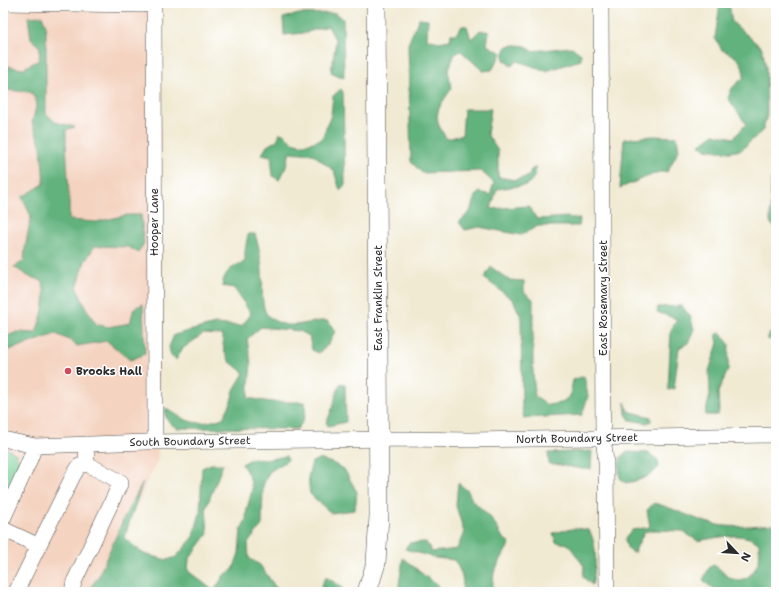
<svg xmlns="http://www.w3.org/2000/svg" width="779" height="595" font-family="'Shantell Sans',sans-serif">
<rect width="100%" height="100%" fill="#fff"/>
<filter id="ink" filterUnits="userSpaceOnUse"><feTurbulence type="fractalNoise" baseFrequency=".025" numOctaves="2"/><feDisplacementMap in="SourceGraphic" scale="8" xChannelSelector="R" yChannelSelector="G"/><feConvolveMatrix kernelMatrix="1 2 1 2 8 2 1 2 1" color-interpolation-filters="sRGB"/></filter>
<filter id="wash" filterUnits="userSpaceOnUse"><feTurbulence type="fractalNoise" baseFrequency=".012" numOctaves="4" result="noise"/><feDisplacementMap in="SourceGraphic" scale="16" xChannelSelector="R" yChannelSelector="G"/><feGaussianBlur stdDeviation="0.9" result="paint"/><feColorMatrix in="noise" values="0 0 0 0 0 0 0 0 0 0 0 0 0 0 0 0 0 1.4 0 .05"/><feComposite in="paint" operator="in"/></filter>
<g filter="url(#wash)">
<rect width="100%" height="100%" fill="#f1ead3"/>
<path fill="#f4d3c0" d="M3 3H162L158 459 97 592H3Z"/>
<path fill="#78cf94" stroke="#527d60" d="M3 446 16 454 20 466 3 507Z"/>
<path fill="#62b27e" stroke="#466e54" d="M720 3H729L732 22 762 48 766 67 767 115 763 130 741 150 730 152 719 151 706 149 699 145 714 134 734 138 746 124 728 98 732 88 744 77C743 60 736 56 722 50L715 38Z
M336 13 343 19 344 78 331 72 336 41 328 26 304 33 284 35 283 18 299 14Z
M42 16 46 25V113L55 122 75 127 66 130C66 160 70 190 69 220L96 222 127 215H141L144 243 138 253 129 247 95 246 85 261 77 288 86 308 96 324 108 327 130 323 134 308 143 304 145 354 130 360 107 341 77 346 71 341 56 334 3 352V338L17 332 36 333C42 315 48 299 42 281L28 276 14 267 24 261 25 249 31 216 22 197 44 184 41 146 32 123 37 103 31 92 3 90V65L22 69 39 60 40 48 31 38 28 17Z
M419 18 428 19 427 39 439 42 450 40 451 34H456L462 26H467L471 39 480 30 489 32 487 45 502 53 492 70 483 71 461 51 455 54 448 71 452 88C438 108 430 116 447 139L462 135 464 109H491L487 134 498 151V177L515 180 529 176 531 170 536 167 535 176 527 185 497 189 491 209 528 206 537 219C552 219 565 215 580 219L579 226H538L521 235 479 227 465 230 459 222 470 212 475 196 480 192 490 195 494 183 481 171 422 173 411 162 408 44Z
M516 45 526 46 532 51 572 47 581 54V60L546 71 518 61 511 66 504 60V53L507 46Z
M341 89 343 92 345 185 340 190 334 171 313 154 290 152 285 170 279 180 273 176 271 156 262 154 267 146 277 140 280 133C286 134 288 139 293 142 303 147 312 142 322 139L331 115 333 96Z
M653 136 677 137 679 150 667 172H659L620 188 624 139Z
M776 171V225L773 226 770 222 771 179Z
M248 234H255C259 246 261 258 262 270 263 281 261 302 265 311 268 319 280 324 288 325 301 326 314 320 328 321L335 331 329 344 319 353 312 350 309 336 300 331 261 327 247 339 251 363 248 398 271 402H304C307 414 305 420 297 429L177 428C168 422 163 419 166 408 189 423 195 427 223 418L230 405 234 390 244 373 229 361 224 351 222 335 203 334 182 349 176 360 171 356 169 347 174 335 215 324 242 326 251 314 234 288 222 286C224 272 232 266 245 262V251Z
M491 267 509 280 524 281V292L533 299V371L535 397 547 405 561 403 570 396 573 380 584 376 588 396 582 415 524 418 522 408 521 317 513 300 484 278Z
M682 306 690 316 694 329 688 343 679 348 674 389 668 390 671 330 677 319 657 312 658 307Z
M776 326V337L768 340V336Z
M721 333 729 344 728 370 718 392 719 410 718 415H705L710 395 709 371 718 343 716 334Z
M341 383 345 384 346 422 328 426 326 422C334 410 334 395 341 383Z
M625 402 628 411 651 417V421L647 423 630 420 626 414Z
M592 451 591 469C577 470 564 464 549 464L548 453Z
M627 452 648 453 658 460 659 467C650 477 639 481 625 483L620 478C619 468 617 456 627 452Z
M286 456 288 460 269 472 263 486 262 525 248 543 249 558 260 565 276 588 289 592H81L88 591 98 577 124 518 143 482 124 538 144 554 167 560 176 557 193 538 200 513 202 468 211 464H223L206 508 208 534 189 559 188 571 214 591 224 575 233 570 239 553 241 529 246 520 247 509 252 490 250 478 242 464 253 458 265 460Z
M319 459 332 463 344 469 357 492 355 510 331 513 310 494 308 477 312 462Z
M458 483 468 491 472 500 492 519 503 538 510 543 494 572 492 592H461C466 580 460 570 454 560L435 558 405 549 409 543 426 542 432 552 457 549 464 532 456 506Z
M654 503C674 508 693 519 713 524 732 529 756 525 776 524V592H723L714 590 703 580 709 568 713 565C720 568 723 573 728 577 743 585 754 575 759 560 760 556 759 549 759 544 746 530 714 538 698 541L682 531 654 530 644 532 634 553C627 550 626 546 625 539L632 530 650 527 647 510Z
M576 528 589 530C598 546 596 567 592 585L583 577 584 566 568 544 556 542 553 533Z
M403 558 441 589 440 592H398Z
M326 577 342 587 341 592H318Z"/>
</g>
<g filter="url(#ink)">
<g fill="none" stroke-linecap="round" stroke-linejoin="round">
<defs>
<path id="minor" d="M3 3 142 5 155 3
M154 3 155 442
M601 3 603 437 606 462 607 592
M3 439 35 446 146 442 404 439 470 440 776 435
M3 519 28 464 35 446
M3 529 37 545
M16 592 73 476 79 466 87 464
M72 592 74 582 121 482 87 464 86 444"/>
<path id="major" d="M367 592 376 563 379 516 376 3"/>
</defs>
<use href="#minor" stroke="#494844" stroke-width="16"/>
<use href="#major" stroke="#494844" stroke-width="20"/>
<use href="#minor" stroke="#fff" stroke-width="15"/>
<use href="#major" stroke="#fff" stroke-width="19"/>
</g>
</g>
<circle fill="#d1495b" stroke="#fff" stroke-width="1.5" cx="68" cy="371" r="4"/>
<g text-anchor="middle" stroke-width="3" stroke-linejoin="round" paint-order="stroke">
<g font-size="11" fill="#2b2b2b" stroke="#fff">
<text transform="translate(154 222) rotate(-90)" y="4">Hooper Lane</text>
<text transform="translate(378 298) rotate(-90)" y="4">East Franklin Street</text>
<text transform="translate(603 298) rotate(-90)" y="4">East Rosemary Street</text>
<text transform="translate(577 438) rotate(-1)" y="4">North Boundary Street</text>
<text transform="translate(190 441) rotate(-1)" y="4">South Boundary Street</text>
</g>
<g font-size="11" font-weight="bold" fill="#2b2b2b" stroke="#fff" text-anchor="start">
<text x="76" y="375">Brooks Hall</text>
</g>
</g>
<rect width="779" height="595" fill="none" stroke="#fff" stroke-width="16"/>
<g transform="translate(737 553) rotate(115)" stroke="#ffffff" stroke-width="3" paint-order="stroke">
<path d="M0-3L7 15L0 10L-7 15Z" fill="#2b2b2b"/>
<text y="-6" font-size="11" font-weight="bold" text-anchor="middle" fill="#2b2b2b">N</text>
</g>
</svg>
